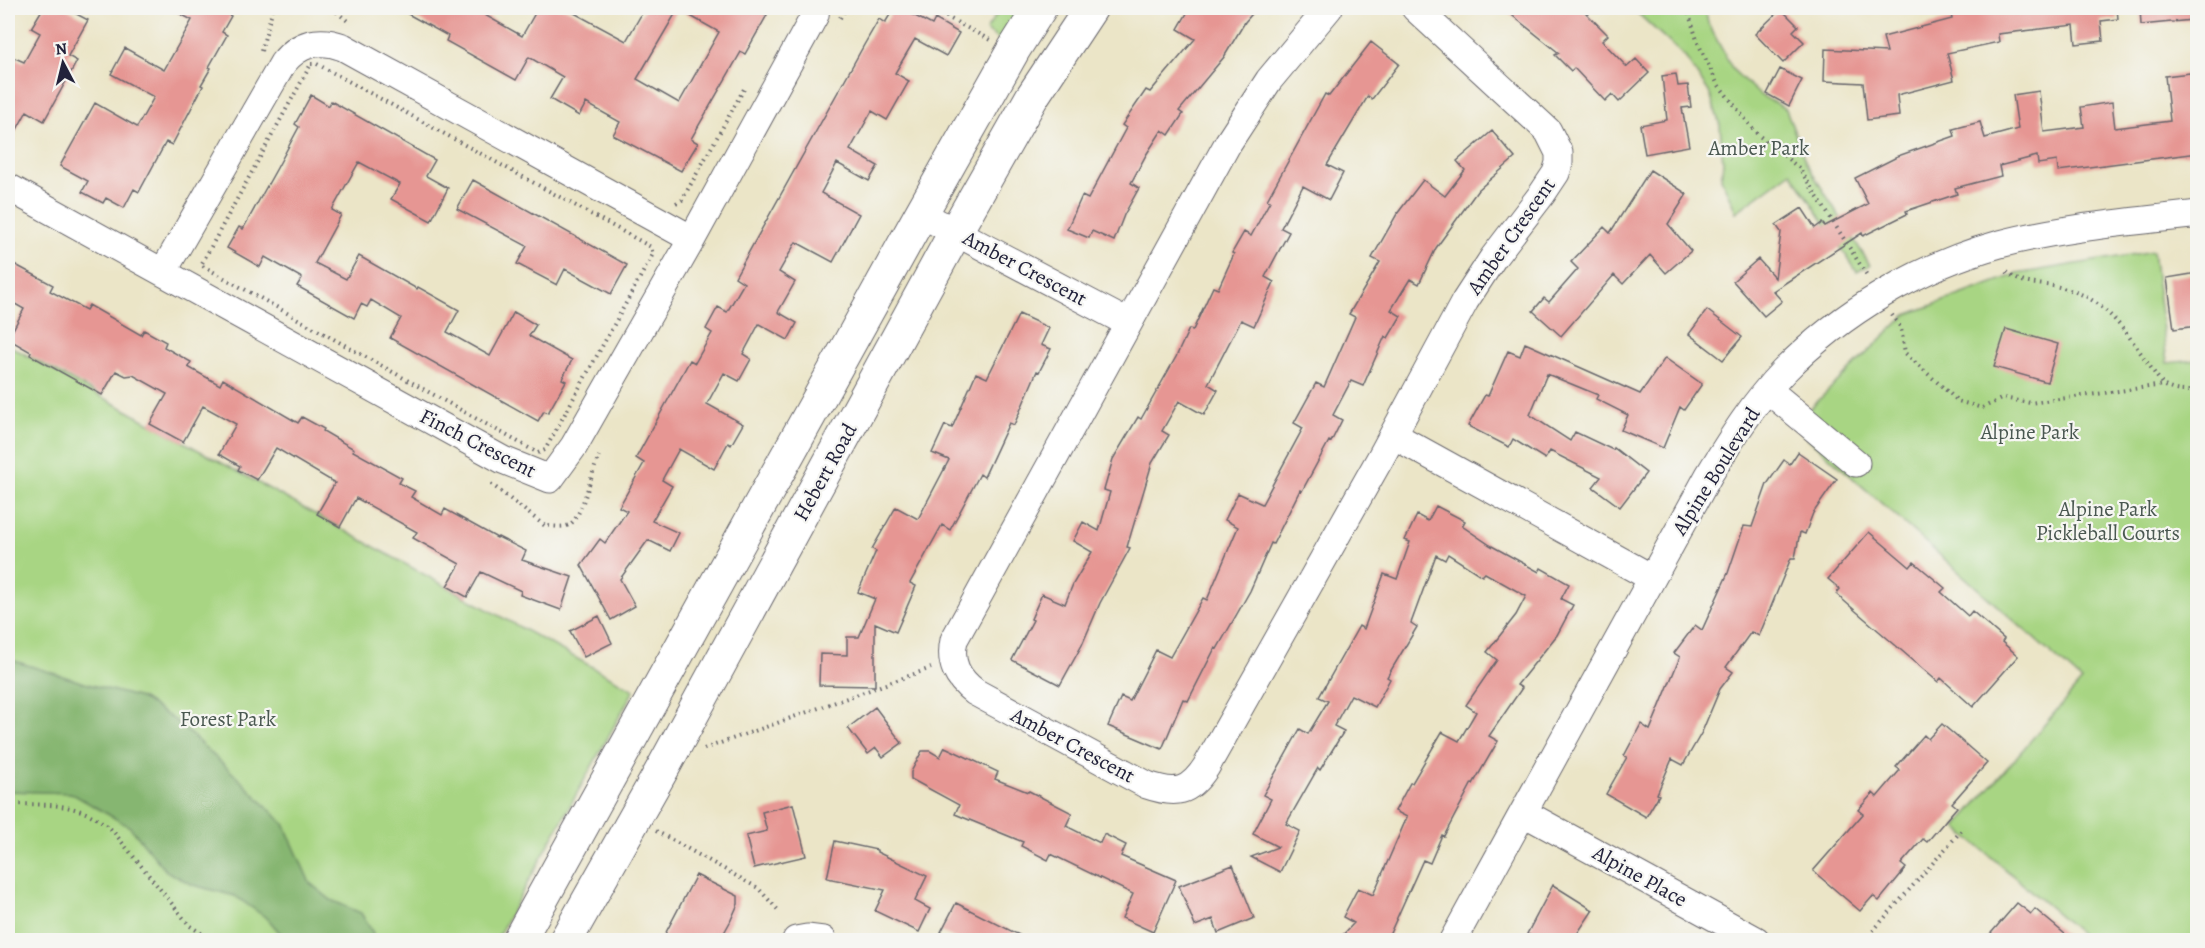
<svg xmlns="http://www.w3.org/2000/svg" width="2205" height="948" font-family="Alegreya,serif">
<rect width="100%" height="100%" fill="#f6f6f2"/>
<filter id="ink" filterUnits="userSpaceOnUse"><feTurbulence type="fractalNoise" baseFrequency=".0167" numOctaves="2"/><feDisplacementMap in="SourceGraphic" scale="12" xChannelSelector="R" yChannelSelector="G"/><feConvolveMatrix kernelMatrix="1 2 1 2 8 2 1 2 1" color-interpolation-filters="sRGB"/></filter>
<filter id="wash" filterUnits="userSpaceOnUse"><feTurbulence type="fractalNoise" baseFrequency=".008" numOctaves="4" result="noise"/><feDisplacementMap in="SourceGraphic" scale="24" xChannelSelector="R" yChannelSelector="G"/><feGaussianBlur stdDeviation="1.35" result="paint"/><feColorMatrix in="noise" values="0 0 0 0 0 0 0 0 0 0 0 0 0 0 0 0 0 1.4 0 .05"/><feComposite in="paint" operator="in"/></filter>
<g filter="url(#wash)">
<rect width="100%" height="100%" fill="#ebe5c7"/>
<path fill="#a8d583" stroke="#657c5f" stroke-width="1.5" d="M1001 8H1026L1003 43 986 30Z
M1632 8H1705L1708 23 1733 70 1760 95 1786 109 1806 163 1870 265 1857 272 1791 172 1736 212 1721 178 1723 163 1720 125 1709 92 1685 57Z
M2153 251 2167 363 2197 360V940H2088L1956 827 2082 681 1793 425 1906 315 2017 274Z
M8 345 634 690 496 940H8Z"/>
<path fill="#86b671" stroke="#546c56" stroke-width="1.5" d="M8 659 88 684 141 698 176 721 237 777 284 824 310 883 331 900 361 913 373 933V940H286L268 919 235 896 193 885 166 871 130 827 71 793 8 791Z"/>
<g id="blocks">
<path fill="#e69693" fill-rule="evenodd" d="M43 8H65L88 20 68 56 77 61 44 121 27 111 8 146V71L15 58 24 62 40 33 31 28Z
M169 8H216L231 16 222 32 227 35 209 67 211 68 201 85 203 86 172 145 166 142 139 192 134 189 124 208 106 198 103 203 82 192 88 181 60 166 95 103 137 127 154 97 111 74 125 48 164 70 192 20Z
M397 8H486L483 14 522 36 538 8H565L626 41 645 8H754L767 15 745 54 741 52 691 139 698 143 681 171 613 135 620 122 586 103 579 116 550 99 563 77 529 57 516 80 446 41 448 36ZM678 9 719 32 679 103 637 79Z
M894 8H900L932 25 935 19 959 33 946 56 915 39 895 73 909 81 887 120 872 111 850 150 878 166 869 181 837 163 821 193 859 214 833 262 796 242 779 272 795 282 778 312 797 323 788 340 759 324 743 354 751 359 739 381 724 373 707 404 743 424 731 445 728 443 714 469 679 449 662 480 672 486 652 521 679 533 670 551 648 540 620 579 635 606 611 620 581 565 600 539 605 543 627 511 619 507 644 463 636 458 690 360 695 363 712 333 706 329 718 307 727 312 744 283 735 277 864 45 879 19 885 23Z
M1190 8H1257L1245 22 1224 57 1179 111 1183 114 1169 135 1162 130 1146 155 1131 183 1139 188 1124 215 1114 241 1092 231 1089 238 1067 229 1082 196 1088 199 1126 128 1122 125 1146 90 1150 92 1195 39 1178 29Z
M1503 8H1581L1608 35 1602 41 1627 67 1636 59 1649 73 1619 102 1612 94 1605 101 1574 68 1571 71 1555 55 1559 53Z
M1980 8H2117L2118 19 2101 21 2103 41 2076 44 2074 25 1998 34 1999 42 1947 53 1954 80 1897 95 1899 116 1867 120 1863 83 1824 81 1825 49 1887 52 1883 37 1952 19 1951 14Z
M2140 8H2192V20L2141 25Z
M1781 9 1798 26 1793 31 1804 42 1783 63 1755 34Z
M1371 42 1399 64 1372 99 1368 96 1327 165 1343 173 1329 200 1303 186 1281 228 1289 232 1265 277 1274 282 1254 326 1241 320 1208 384 1218 390 1204 415 1179 401 1162 431 1169 435 1152 463 1127 547 1130 548 1100 603 1082 645 1060 685 1012 660 1033 620 1031 619 1042 594 1065 604 1073 584 1092 552 1073 541 1083 522 1099 531 1110 492 1104 490 1113 459 1138 417 1141 419 1176 357 1189 329 1193 330 1213 287 1218 289 1234 254 1232 253 1244 232 1251 236 1270 201 1267 200 1325 94 1329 96Z
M1780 69 1802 80 1789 106 1767 94Z
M2190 73 2191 75 2198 74V153L2058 171 2057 161 2038 164 2037 156 1999 166 2001 176 1955 188 1957 194 1906 211 1907 214 1863 236 1862 233 1773 291 1782 301 1764 316 1733 281 1758 259 1775 278 1781 232 1776 225 1802 208 1815 228 1822 223 1825 226 1868 204 1855 178 1895 158V157L1955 136 1953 129 1980 122 1985 138 2018 129 2013 95 2039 91 2044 132 2084 127 2081 107 2112 102 2115 128 2170 121 2165 76Z
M1676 74 1678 86 1688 85 1691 107 1682 108 1689 146 1645 154 1640 125 1667 120 1662 76Z
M311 95 329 106 331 101 435 160 426 176 448 188 431 221 391 199 400 184 359 162 332 210 341 215 315 263 346 279 359 256 417 289 418 287 459 310 447 332 490 356 514 312 536 325 529 336 572 360 562 379 566 381 548 413 544 411 538 421 390 338 401 318 371 300 367 307 361 304 354 318 297 286 302 278 265 257 260 267 227 248 239 227 243 229 277 168 299 127 295 124Z
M1492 131 1515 158 1478 190 1436 248 1419 284 1410 279 1391 310 1401 316 1388 338 1385 336 1363 386 1351 381 1333 415 1342 420 1331 442 1329 441 1302 491 1300 490 1273 544 1271 543 1250 591 1217 649 1215 648 1188 701 1183 699 1162 749 1108 726 1121 697 1130 701 1156 650 1170 657 1203 598 1207 600 1238 527 1225 520 1238 493 1262 504 1303 428 1294 423 1316 383 1324 387 1355 317 1349 314 1380 262 1372 258 1397 214 1423 180 1445 196 1465 170 1457 161Z
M1650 170 1687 194 1668 224 1691 251 1666 273 1650 255 1623 284 1614 275 1561 336 1533 311 1544 298 1549 302 1578 269 1571 262 1604 227 1610 233Z
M473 180 627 265 611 294 565 269 557 285 517 264 527 246 457 209Z
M14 264 53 285 50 291 86 310 89 305 141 335 144 330 166 342 164 347 191 362 188 367 220 385 223 379 298 423 302 417 324 429 323 431 354 449 353 451 402 478 399 483 415 491 411 497 442 515 445 509 497 538 498 537 526 551 522 560 572 577 561 610 520 595 521 591 481 572 467 597 447 586 460 564 413 538 417 532 356 498 340 527 317 514 335 483 276 448 257 480 238 470 240 466 219 454 236 424 203 406 183 442 150 424 167 394 133 375 126 376 116 371 102 395 30 355 31 352 8 339 24 309 8 300V276Z
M2198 273V326L2174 329 2167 278Z
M1707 310 1742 337 1723 360 1689 334Z
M1019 314 1049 328 1041 345 1051 349 1039 372 1037 371 1014 425 1009 423 984 477 980 474 950 530 942 525 910 583 916 586 896 632 875 623V686L819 685 820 654 847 655V637H859L875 599 858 592 876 551 872 549 896 507 918 519 949 460 932 453 945 425 952 428 976 373 987 378Z
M2006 329 2058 344 2047 382 1994 367Z
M1525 343 1640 394 1665 358 1702 384 1684 410 1680 407 1663 448 1621 430 1628 415 1596 399 1598 395 1547 374 1530 415 1570 441 1575 432 1613 450 1614 448 1646 473 1620 507 1593 487 1601 477 1550 451 1545 459 1513 439 1509 447 1468 426 1485 395 1488 396 1508 351 1520 356Z
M1798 452 1837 479 1813 513 1805 534 1800 532 1795 558H1791L1759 636 1751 632 1726 667 1733 672 1720 689 1702 732 1683 765 1672 759 1657 794 1659 795 1646 817 1606 794 1627 757 1624 756 1641 724 1650 730 1680 657 1674 653 1695 625 1702 630 1728 573 1744 526 1752 527 1767 484 1784 460 1790 464Z
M1436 506 1465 521 1462 526 1490 545 1539 572 1541 568 1569 584 1561 599 1573 605 1557 635 1517 685 1522 688 1489 736 1498 741 1473 784 1472 783 1444 836 1442 835 1430 863 1423 860 1387 940H1338L1354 923 1343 917 1358 888 1373 895 1407 817 1395 811 1410 783H1412L1442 732 1459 741 1476 712 1466 705 1497 660 1487 652 1516 615 1526 596 1485 573 1482 576 1448 554 1445 560 1436 555 1411 623 1417 627 1387 677 1390 679 1375 707 1351 695 1334 726 1344 731 1320 770 1318 768 1286 824 1300 831 1280 872 1251 857 1278 847 1253 834 1271 799 1263 795 1300 729 1308 734 1328 701 1319 697 1359 626 1364 629 1384 574 1397 579 1410 542 1405 540 1417 515 1428 521Z
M1869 532 1910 567 1914 562 1945 588 1941 592 1968 616 1972 611 2004 639 2002 642 2018 656 1973 707 1941 678 1938 682 1836 594 1840 589 1828 579Z
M599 616 612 643 584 657 570 631Z
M875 707 902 743 883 757 876 748 868 754 848 728Z
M1942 724 1987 763 1952 803 1957 807 1927 842 1923 839 1901 864 1906 868 1879 901 1873 896 1860 911 1813 871 1863 814 1858 810 1873 793 1877 797 1900 770 1896 767 1924 735 1928 739Z
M945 747 998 772 995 779 1028 792 1029 791 1072 813 1066 826 1100 843 1104 834 1126 845 1121 856 1176 880 1153 932 1122 918 1133 894 1051 854 1048 860 1021 846 1023 842 955 814 959 805 911 779V772L922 751H930L940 757Z
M793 804 806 856 754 868 746 836 767 831 762 812Z
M835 841 877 850V852L927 876 915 901 930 909 919 932 875 911 885 890 827 878Z
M1233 865 1254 918 1218 933 1213 919 1195 926 1179 886Z
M696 875 738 896V904L730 922 720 940H662Z
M1553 885 1593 910 1573 940H1541L1527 934Z
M956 903 1029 940H958L941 932Z
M2017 903 2031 914 2035 909 2072 940H1985Z"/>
</g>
</g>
<g filter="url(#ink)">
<use href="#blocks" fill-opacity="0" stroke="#68666c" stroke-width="1.5"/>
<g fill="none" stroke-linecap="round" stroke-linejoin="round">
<defs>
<path id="minor" d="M1329 8 1269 80 1228 143 954 640C949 663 957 678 975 692L1147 785C1176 795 1189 793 1206 767L1381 457 1465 301 1493 258 1542 194 1556 173 1559 163V153L1548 131 1415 8
M8 187 503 460 550 479 574 446 692 239 815 15 816 8
M921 214 1128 323
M163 272 283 63C299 43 319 38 343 47L692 239
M1768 390 1856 463
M1393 435 1652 578
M1524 813 1756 940
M796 940 807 938 823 940
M1453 940 1709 475C1731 439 1754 402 1783 372 1842 312 1919 266 2000 244 2064 227 2132 222 2198 214"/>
<path id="major" d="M519 940 921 214 1014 49 1040 8
M566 940 663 768 956 231 1032 97 1091 8"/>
</defs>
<use href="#minor" stroke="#68666c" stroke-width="29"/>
<use href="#major" stroke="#68666c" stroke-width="35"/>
<path stroke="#68666c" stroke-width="4" stroke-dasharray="1.5 4.5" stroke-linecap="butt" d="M332 8 350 23
M930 8 990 40
M1687 8 1698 43 1717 83 1757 134 1799 168 1868 277
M840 18 846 8
M261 51 273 8
M311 64H317L651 247 653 254 545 450 538 453 201 265Z
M676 203 682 200 744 89
M2007 272C2021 286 2040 283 2059 287 2067 289 2077 292 2085 296 2119 314 2141 355 2163 385 2174 392 2185 391 2198 391
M1892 315 1901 328 1905 353 1958 401 1982 408 2003 398 2030 403 2163 385
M491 484 545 526C552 526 563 528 569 525 582 518 592 471 599 456
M704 749 931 668
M8 804C48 805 80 801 112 830L190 926 212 940
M656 831 758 888 778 910
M1865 940 1962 830"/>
<use href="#minor" stroke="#fff" stroke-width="27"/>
<use href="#major" stroke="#fff" stroke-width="33"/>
</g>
</g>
<g text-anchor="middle" stroke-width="4.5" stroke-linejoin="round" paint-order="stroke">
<g font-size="21" fill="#4a5851" stroke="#f6f6f2">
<text x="1759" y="155">Amber Park</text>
<text x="2030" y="439">Alpine Park</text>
<text x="2108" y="516">Alpine Park<tspan x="2108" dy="24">Pickleball Courts</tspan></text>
<text x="228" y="726">Forest Park</text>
</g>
<g font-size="21" fill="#22223b" stroke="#f6f6f2">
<text transform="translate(1511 236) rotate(-55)" y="7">Amber Crescent</text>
<text transform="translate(1025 268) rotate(28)" y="7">Amber Crescent</text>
<text transform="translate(478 443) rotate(27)" y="7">Finch Crescent</text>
<text transform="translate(1716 471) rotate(-58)" y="7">Alpine Boulevard</text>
<text transform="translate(825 472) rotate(-61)" y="7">Hebert Road</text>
<text transform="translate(1073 745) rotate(28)" y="7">Amber Crescent</text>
<text transform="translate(1640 876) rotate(29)" y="7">Alpine Place</text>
</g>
</g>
<rect width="2205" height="948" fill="none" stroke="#f6f6f2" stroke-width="30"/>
<g transform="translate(63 63) rotate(353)" stroke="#f6f6f2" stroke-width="4.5" paint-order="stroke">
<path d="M0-4.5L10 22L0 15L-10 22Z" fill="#22223b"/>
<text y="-9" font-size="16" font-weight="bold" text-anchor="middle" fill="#22223b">N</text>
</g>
</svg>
